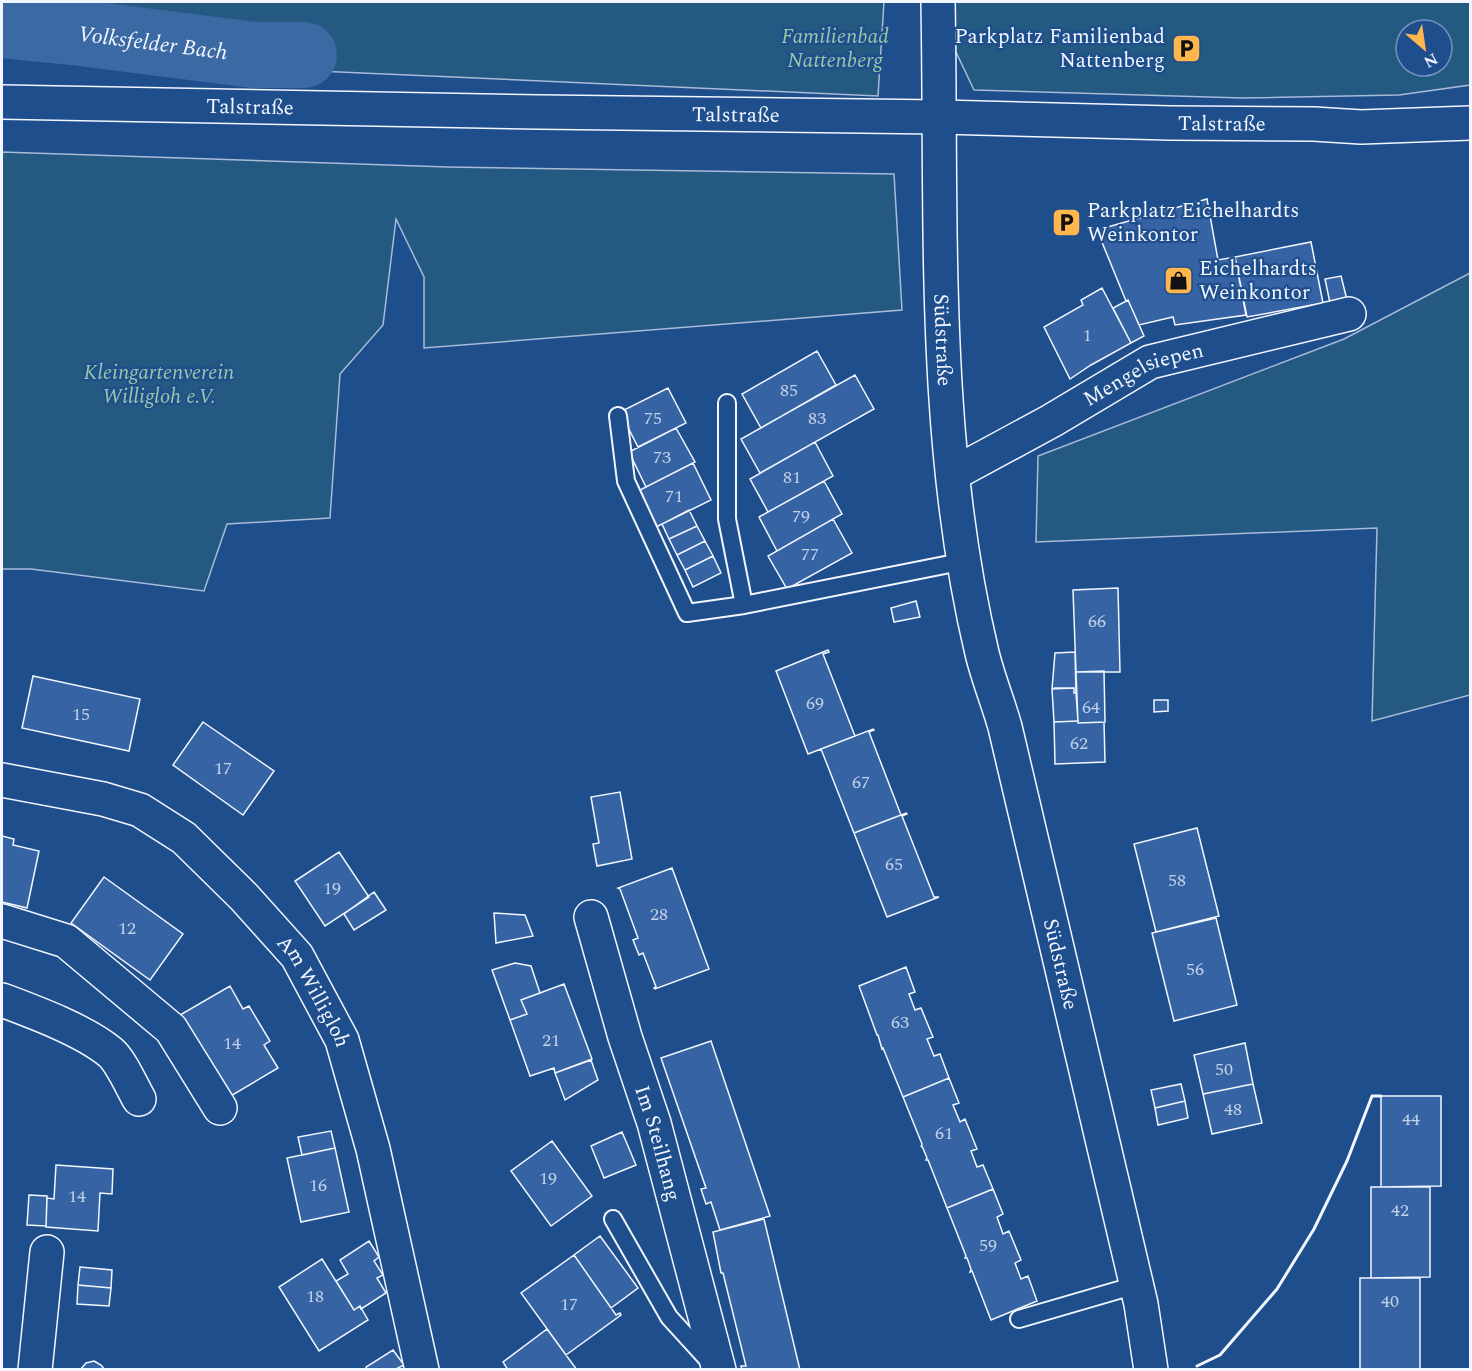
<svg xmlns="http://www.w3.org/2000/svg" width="1472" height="1371" font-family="Spectral,serif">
<rect width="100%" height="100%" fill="#1f4e8c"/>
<path fill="#245a82" stroke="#a8bbd7" stroke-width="1.5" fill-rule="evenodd" d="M2 2H884L878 96 2 57Z
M923 2H1470V85L1399 95 1242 98 974 90 938 14ZM1406 30H1442V66H1406Z
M2 152 448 167 894 174 902 310 424 348V277L396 219 383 325 340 374 330 518 227 524 204 591 31 569H2Z
M1470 273V695L1372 721 1377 528 1036 542 1038 456 1344 339Z"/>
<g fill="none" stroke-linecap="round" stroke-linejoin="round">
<path stroke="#3b69a3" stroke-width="66" id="s1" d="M2 25 81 33 254 55H304"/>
</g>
<path fill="#3563a3" stroke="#f2f6ff" stroke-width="1.5" d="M1207 199 1218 260 1235 257 1246 315 1175 325 1173 317 1139 325 1128 300 1126 301 1097 230Z
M1311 242 1323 303 1247 317 1235 257Z
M1341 276 1347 300 1330 303 1325 279Z
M1102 288 1131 343 1091 365 1070 379 1044 327 1083 305 1081 300Z
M1128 300 1144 336 1131 343 1113 308Z
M817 351 836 385 761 428 742 394Z
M855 375 874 409 760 473 741 439Z
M668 388 686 423 638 447 620 412Z
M676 428 695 462 646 487 629 452Z
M815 442 833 476 768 512 750 479Z
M693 463 711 500 654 528 636 492Z
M824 481 842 514 777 551 759 517Z
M689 510 697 526 669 539 662 524Z
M833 519 852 553 787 589 768 556Z
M697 526 705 541 677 555 669 539Z
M705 541 713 556 685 570 677 555Z
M713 556 721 573 693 587 685 570Z
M1118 588 1120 672H1076L1073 590Z
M916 601 920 617 894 622 891 608Z
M828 650 829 652 823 654 855 736 808 754 776 671Z
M1075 652 1076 693H1074V688L1052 689 1055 653Z
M1104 671 1105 722 1078 723 1076 672Z
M33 676 140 699 129 751 22 728Z
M1055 688H1074V693H1076L1078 721 1054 722 1052 689Z
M1154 700H1168V711L1154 712Z
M1078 721V723L1104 722 1105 762 1055 764 1054 722Z
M203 722 274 771 243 815 173 765Z
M873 729 874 730 869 732 901 815 854 833 821 749Z
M620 792 632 859 597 866 593 844 599 843 591 797Z
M906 813 907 814 902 816 934 897H939L887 917 854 833Z
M1197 828 1219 916 1156 932 1134 844Z
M2 836 14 839 13 845 39 851 27 908 2 902Z
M339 852 369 897 325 926 295 881Z
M672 868 709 969 655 989 654 988 656 987 643 953 639 955 633 940 638 938 620 889 618 888Z
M104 877 183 934 150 980 71 923Z
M374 892 386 910 354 930 344 914Z
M494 913 525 915 533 936 496 943Z
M1216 918 1237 1005 1174 1021 1152 933Z
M515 963 531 966 540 993 521 1000 527 1014 510 1020 492 970Z
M906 967 915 992 909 994 915 1010 921 1008 933 1037 927 1039 934 1056 940 1054 949 1078 903 1097 883 1048 882 1049 878 1035H877L859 986Z
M564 984 592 1059 555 1073 554 1068 530 1076 510 1020 527 1014 521 1000Z
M230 986 243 1009 249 1006 270 1041 264 1045 278 1068 229 1097 180 1015Z
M711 1041 770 1216 720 1230 711 1202 706 1204 701 1189 706 1188 661 1058Z
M1245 1043 1253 1084 1203 1094 1194 1055Z
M591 1060 598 1080 565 1100 555 1073Z
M949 1078 959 1103 953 1105 960 1122 965 1119 977 1149 971 1151 977 1167 983 1165 993 1189 947 1208 928 1160H926L927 1158 922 1146 921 1147 922 1144 903 1097Z
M1181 1084 1185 1101 1155 1108 1151 1090Z
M1253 1084 1262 1123 1212 1134 1203 1094Z
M1381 1096H1441V1186L1381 1187Z
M1185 1101 1188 1118 1158 1125 1155 1108Z
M331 1131 335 1148 302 1155 298 1137Z
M622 1132 636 1165 604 1178 591 1146Z
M552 1141 592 1196 551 1226 511 1171Z
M335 1148 349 1212 301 1222 287 1158Z
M56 1165 113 1169 112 1194 100 1193 98 1231 46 1227 47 1198 54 1199Z
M1371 1187H1430V1277L1371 1278Z
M993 1189 1003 1214 997 1217 1003 1234 1009 1231 1021 1260 1015 1263 1021 1279 1028 1276 1037 1301 991 1320 972 1271 970 1272 971 1269 967 1258H965L966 1256 947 1208Z
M29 1195 47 1196 46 1226 27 1225Z
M764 1219 800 1370H742L741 1366H746L723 1273H721L713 1232Z
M600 1236 638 1288 611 1308 574 1255Z
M369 1241 379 1257 374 1261 383 1275 377 1278 386 1293 361 1309 360 1306 354 1310 336 1281 348 1274 340 1260Z
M574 1255 616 1315 620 1313 621 1315 566 1355 521 1293Z
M322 1259 354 1310 360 1306 368 1320 319 1351 279 1287Z
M80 1267 112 1270 111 1288 78 1285Z
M1360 1278H1420V1369H1360Z
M78 1285 111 1288 109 1306 77 1304Z
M547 1329 577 1370H508L503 1362Z
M393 1350 404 1365 394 1370H367L366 1367Z
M94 1361 101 1365 105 1370H80L86 1363Z"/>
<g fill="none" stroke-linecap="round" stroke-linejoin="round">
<defs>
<path id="service" d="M727 403V519L744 605
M618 416 626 481 687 613 744 605 965 561
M613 1219 669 1317 710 1362
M1019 1319 1136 1285"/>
<g id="minor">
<path id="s2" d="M938 2C942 218 931 440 982 653 988 678 998 702 1005 727L1141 1304 1151 1370"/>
<path id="s3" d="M953 474 1051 421 1150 362 1349 314"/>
<path id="s4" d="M2 780 103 799 140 810 184 838 244 897 297 956 342 1040 373 1149 422 1370"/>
<path id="s5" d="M591 917 625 1037 654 1123 719 1370"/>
<path d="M2 921 66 941 171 1029 220 1108"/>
<path d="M2 1000C34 1012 83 1030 110 1052 121 1061 132 1087 139 1099"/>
<path d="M35 1370 47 1252"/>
</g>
<g id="primary">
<path id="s6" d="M2 102 539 112 940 117 1170 123 1314 124 1361 127 1470 123"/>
</g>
</defs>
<use href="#service" stroke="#f2f6ff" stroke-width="20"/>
<use href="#minor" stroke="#f2f6ff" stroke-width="36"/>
<use href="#primary" stroke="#f2f6ff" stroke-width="36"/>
<use href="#service" stroke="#1f4e8c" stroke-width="16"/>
<use href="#minor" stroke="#1f4e8c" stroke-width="33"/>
<use href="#primary" stroke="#1f4e8c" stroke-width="33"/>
<path stroke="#f2f6ff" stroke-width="3" d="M1197 1366 1220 1355 1277 1289 1314 1229 1347 1161 1372 1096H1381"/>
</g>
<defs>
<symbol id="parking-square" viewBox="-11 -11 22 22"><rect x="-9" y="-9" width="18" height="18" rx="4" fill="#ffb74d" stroke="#1f4e8c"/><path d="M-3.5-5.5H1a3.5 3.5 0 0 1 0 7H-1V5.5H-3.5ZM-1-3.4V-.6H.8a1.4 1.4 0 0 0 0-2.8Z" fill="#111"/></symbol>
<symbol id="shop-square" viewBox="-11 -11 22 22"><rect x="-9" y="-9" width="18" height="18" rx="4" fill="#ffb74d" stroke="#1f4e8c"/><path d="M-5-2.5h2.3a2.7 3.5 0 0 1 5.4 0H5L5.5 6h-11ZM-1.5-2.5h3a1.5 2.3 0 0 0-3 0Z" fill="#111"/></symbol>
</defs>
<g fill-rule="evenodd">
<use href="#parking-square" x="1170" y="32" width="33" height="33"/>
<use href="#parking-square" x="1050" y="206" width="33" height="33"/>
<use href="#shop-square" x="1162" y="264" width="33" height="33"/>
</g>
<g text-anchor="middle" stroke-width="4.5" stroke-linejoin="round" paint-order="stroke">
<g font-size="18" fill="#c3d1e8">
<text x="1087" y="341">1</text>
<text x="789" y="396">85</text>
<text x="653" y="424">75</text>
<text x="817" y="424">83</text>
<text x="662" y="463">73</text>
<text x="792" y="483">81</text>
<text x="674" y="502">71</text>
<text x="801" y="522">79</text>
<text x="810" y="560">77</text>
<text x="1097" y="627">66</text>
<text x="815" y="709">69</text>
<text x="1091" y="713">64</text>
<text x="81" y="720">15</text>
<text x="1079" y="749">62</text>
<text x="223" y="774">17</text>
<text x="861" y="788">67</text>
<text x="894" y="870">65</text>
<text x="1177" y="886">58</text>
<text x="332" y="894">19</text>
<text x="659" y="920">28</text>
<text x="127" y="934">12</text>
<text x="1195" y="975">56</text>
<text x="900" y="1028">63</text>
<text x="551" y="1046">21</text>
<text x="232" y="1049">14</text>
<text x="1224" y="1075">50</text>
<text x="1233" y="1115">48</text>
<text x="1411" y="1125">44</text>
<text x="944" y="1139">61</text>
<text x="548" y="1184">19</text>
<text x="318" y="1191">16</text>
<text x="77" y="1202">14</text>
<text x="1400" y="1216">42</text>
<text x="988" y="1251">59</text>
<text x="315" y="1302">18</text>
<text x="1390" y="1307">40</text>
<text x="569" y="1310">17</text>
</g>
<g font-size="21" font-style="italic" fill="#97c8a6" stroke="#1f4e8c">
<text x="835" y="43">Familienbad<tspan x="835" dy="24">Nattenberg</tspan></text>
<text x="159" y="379">Kleingartenverein<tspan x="159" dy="24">Willigloh e.V.</tspan></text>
</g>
<g font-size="21" fill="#f2f6ff" stroke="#1f4e8c" text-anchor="start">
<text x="1165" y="43" text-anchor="end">Parkplatz Familienbad<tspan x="1165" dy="24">Nattenberg</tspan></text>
<text x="1087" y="217">Parkplatz Eichelhardts<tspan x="1087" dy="24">Weinkontor</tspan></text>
<text x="1199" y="275">Eichelhardts<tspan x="1199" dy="24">Weinkontor</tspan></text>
</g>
<g font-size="21" fill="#f2f6ff" stroke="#1f4e8c">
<text dy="7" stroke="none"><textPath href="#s6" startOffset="248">Talstraße</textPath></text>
<text dy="7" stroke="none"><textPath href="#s6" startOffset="734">Talstraße</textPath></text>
<text dy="7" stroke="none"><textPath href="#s6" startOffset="1220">Talstraße</textPath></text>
<text dy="7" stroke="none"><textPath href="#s2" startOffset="338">Südstraße</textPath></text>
<text dy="7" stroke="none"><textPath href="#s3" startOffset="216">Mengelsiepen</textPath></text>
<text dy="7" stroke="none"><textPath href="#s2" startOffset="975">Südstraße</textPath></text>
<text dy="7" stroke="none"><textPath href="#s4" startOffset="396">Am Willigloh</textPath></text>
<text dy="7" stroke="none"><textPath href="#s5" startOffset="236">Im Steilhang</textPath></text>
</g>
<g font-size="22" font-style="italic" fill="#f2f6ff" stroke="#1f4e8c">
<text dy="8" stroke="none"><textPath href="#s1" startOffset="152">Volksfelder Bach</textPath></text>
</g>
</g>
<rect width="1472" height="1371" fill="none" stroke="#f2f6ff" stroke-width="6"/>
<g transform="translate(1424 48) rotate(151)"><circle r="28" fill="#1f4e8c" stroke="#7391ba" stroke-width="1.5"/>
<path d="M0-4.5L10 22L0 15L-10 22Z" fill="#ffb74d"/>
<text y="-9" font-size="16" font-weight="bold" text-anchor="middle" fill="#f2f6ff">N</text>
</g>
</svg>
